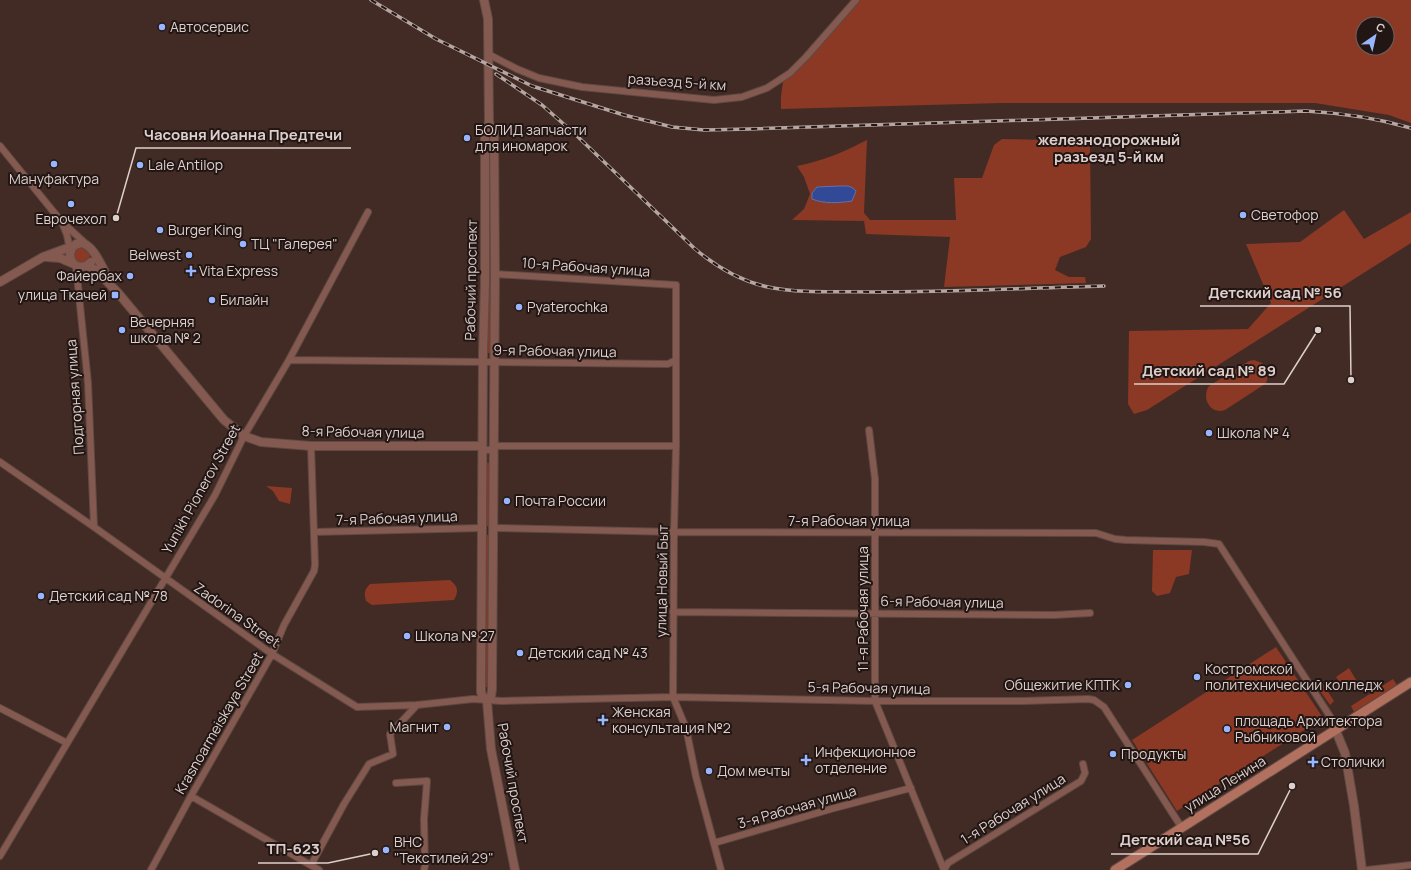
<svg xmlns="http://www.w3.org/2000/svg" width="1411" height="870" font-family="Manrope,sans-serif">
<rect width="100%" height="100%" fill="#422b25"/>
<path fill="#8b3824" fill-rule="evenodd" d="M858 0H1411V123L1389 115 1315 103H1002L781 109V96L783 82 844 18ZM1363 24H1387V48H1363Z
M1002 139 1090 141 1091 239 1086 247 1060 257 1055 270 1069 277H1085L1086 283 944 287 950 237 866 234 864 221 792 220 804 209 810 194 804 177 797 166C822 161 844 152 867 140L864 213 870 220H956L954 178H982L994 145Z
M488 186H492L491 353H486Z
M1344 210 1364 239 1411 212V243L1147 410 1134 414 1128 404 1129 331 1248 329 1271 303 1246 244 1300 242Z
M83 246 91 254 87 262 79 263 75 260 73 252 74 249Z
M1254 360 1262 363 1266 367 1268 372 1267 381 1265 384 1225 410C1210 415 1201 398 1209 386L1249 361Z
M486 463H489V526H486Z
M266 486 292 488 290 504 279 501 273 491Z
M485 535H490L488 687H484Z
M1153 550H1192L1189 574 1176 577 1170 593 1157 596 1152 591Z
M450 580C458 586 459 591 454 600L372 605 366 601C364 593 364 590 370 584Z
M1276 647 1323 718 1177 811 1132 740Z
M1349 668 1358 683 1346 691 1336 677Z
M1393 679 1397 685 1354 712 1351 706Z
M1321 681 1334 701 1330 705 1315 684Z"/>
<path fill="#314996" stroke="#6571a6" d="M839 186C846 186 851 185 856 191L852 201C839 203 824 204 812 199V193L817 187Z"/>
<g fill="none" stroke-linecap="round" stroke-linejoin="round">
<defs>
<path id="minor" d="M488 54 517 69 539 78 582 87 714 100 742 97 767 88 790 73 806 57 856 0
M0 146 61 221 85 243
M63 225 67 235 70 250
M76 266 88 383 94 527
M495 274 676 285V446L674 532 673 697 686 728 696 777 721 870
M289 360 668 364 676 360
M869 430 875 479V701L944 870
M482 446 486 450H490L494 446H676
M0 462 94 527 272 654 357 707 417 705 473 699 502 701 673 697 875 701H1023L1088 699 1094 700 1104 707 1182 828
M494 528 674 532 1096 533 1115 539 1126 540 1204 542 1219 544 1331 718 1336 731
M314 532 482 528
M673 612 1054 615 1090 613
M0 708 67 743
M396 783 427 781 424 819 425 866 424 870
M191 796 319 870
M714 843 831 809 911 788
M0 856 215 495 244 436 289 360 368 212
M311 865 344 804 369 764 393 754 390 734 417 705
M151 870 191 796 272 654 284 625 314 571 315 565 311 446
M944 870 948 863 1081 781 1085 773 1083 764
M1367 870 1411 865"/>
<path id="tertiary" d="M484 0 488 19 489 123 485 132V282L483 353 481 692 482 695 487 701 491 749 515 870
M76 244C61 256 78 276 91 262
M46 257 60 258 74 264
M87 266 96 270 119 294 224 420 244 436 261 442 311 446H482
M0 282 43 257 81 243C93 244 102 267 108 278
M487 701 491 696 492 690 495 274 494 132 489 123
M1336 731 1345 753 1354 806 1362 870"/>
<path id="secondary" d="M1115 870 1411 682"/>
</defs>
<use href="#minor" stroke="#5e4943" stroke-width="8"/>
<use href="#tertiary" stroke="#5e4943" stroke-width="10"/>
<use href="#secondary" stroke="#5e4943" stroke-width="11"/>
<use href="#minor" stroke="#845a50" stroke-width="6"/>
<use href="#tertiary" stroke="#845a50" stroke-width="8"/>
<use href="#secondary" stroke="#b2705f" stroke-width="9"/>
<defs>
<path id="rail" d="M371 0 436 39 532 86 624 115 672 127 704 130 750 129 1306 111C1342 113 1376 118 1411 128
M496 74 542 105 575 134 694 248C715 266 740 281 768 287 802 294 839 291 874 292 951 292 1027 288 1104 286"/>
</defs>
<use href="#rail" stroke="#b6a5a0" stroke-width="3.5"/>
<use href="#rail" stroke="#211614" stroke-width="2" stroke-dasharray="6" stroke-linecap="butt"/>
</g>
<g fill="#99b5fd" stroke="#211614" stroke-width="1.5">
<circle cx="162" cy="27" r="4"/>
<circle cx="467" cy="138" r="4"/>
<circle cx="54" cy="164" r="4"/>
<circle cx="140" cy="165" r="4"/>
<circle cx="71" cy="204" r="4"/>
<circle cx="1243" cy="215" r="4"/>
<circle cx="160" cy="230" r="4"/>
<circle cx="243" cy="244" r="4"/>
<circle cx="189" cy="255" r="4"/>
<path d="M189 265h4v4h4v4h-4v4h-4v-4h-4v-4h4z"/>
<circle cx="130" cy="276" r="4"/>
<rect x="111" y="291" width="8" height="8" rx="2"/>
<circle cx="212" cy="300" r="4"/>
<circle cx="519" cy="307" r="4"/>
<circle cx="122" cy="330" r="4"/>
<circle cx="1209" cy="433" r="4"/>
<circle cx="507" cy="501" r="4"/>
<circle cx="41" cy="596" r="4"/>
<circle cx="407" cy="636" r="4"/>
<circle cx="520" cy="653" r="4"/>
<circle cx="1197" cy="677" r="4"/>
<circle cx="1128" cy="685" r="4"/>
<path d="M601 714h4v4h4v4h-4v4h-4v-4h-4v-4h4z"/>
<circle cx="447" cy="727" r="4"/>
<circle cx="1227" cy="729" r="4"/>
<circle cx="1113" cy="754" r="4"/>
<path d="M804 754h4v4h4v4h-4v4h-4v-4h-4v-4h4z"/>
<path d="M1311 756h4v4h4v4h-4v4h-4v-4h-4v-4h4z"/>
<circle cx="709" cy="771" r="4"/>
<circle cx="386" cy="850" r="4"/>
</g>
<g text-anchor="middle" stroke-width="4" stroke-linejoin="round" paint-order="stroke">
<g font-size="14" fill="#decfcb" stroke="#211614" text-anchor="start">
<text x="170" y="32">Автосервис</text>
<text x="475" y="135">БОЛИД запчасти<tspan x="475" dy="16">для иномарок</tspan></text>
<text x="148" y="170">Lale Antilop</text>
<text x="54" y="184" text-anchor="middle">Мануфактура</text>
<text x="1251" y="220">Светофор</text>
<text x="71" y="224" text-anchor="middle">Еврочехол</text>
<text x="168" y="235">Burger King</text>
<text x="251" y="249">ТЦ "Галерея"</text>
<text x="181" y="260" text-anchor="end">Belwest</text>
<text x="199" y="276">Vita Express</text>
<text x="122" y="281" text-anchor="end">Файербах</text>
<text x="107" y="300" text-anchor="end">улица Ткачей</text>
<text x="220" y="305">Билайн</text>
<text x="527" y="312">Pyaterochka</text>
<text x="130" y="327">Вечерняя<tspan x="130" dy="16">школа № 2</tspan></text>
<text x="1217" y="438">Школа № 4</text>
<text x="515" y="506">Почта России</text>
<text x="49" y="601">Детский сад № 78</text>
<text x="415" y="641">Школа № 27</text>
<text x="528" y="658">Детский сад № 43</text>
<text x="1205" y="674">Костромской<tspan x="1205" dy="16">политехнический колледж</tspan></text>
<text x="1120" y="690" text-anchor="end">Общежитие КПТК</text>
<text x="612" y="717">Женская<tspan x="612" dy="16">консультация №2</tspan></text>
<text x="1235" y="726">площадь Архитектора<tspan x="1235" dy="16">Рыбниковой</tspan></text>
<text x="439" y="732" text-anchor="end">Магнит</text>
<text x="815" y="757">Инфекционное<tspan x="815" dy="16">отделение</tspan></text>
<text x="1121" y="759">Продукты</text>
<text x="1321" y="767">Столички</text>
<text x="717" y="776">Дом мечты</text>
<text x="394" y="847">ВНС<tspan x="394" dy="16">"Текстилей 29"</tspan></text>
</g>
<g font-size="14" fill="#decfcb" stroke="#211614">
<text transform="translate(677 82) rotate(4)" y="5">разъезд 5-й км</text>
<text transform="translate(586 267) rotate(4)" y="5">10-я Рабочая улица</text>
<text transform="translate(471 280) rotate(-89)" y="5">Рабочий проспект</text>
<text transform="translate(555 351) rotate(1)" y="5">9-я Рабочая улица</text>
<text transform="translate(75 397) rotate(-94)" y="5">Подгорная улица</text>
<text transform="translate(363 432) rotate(1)" y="5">8-я Рабочая улица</text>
<text transform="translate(201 489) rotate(-61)" y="5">Yunikh Pionerov Street</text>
<text transform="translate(397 518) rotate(-2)" y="5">7-я Рабочая улица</text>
<text x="849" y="526">7-я Рабочая улица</text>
<text transform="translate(662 581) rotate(-89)" y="5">улица Новый Быт</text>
<text transform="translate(942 602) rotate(1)" y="5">6-я Рабочая улица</text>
<text transform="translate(863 609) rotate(-90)" y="5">11-я Рабочая улица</text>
<text transform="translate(237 615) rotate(35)" y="5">Zadorina Street</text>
<text transform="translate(869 688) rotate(1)" y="5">5-я Рабочая улица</text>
<text transform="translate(219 723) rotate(-60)" y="5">Krasnoarmeiskaya Street</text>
<text transform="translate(513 783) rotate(80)" y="5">Рабочий проспект</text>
<text transform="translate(1225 784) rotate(-32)" y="5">улица Ленина</text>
<text transform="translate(797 807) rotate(-16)" y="5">3-я Рабочая улица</text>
<text transform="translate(1013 809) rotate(-32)" y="5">1-я Рабочая улица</text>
</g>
<g font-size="15" font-weight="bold" fill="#decfcb" stroke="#211614">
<text x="1109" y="145">железнодорожный<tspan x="1109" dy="17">разъезд 5-й км</tspan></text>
</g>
</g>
<path fill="none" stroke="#decfcb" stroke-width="1.5" d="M116 218L136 148H351M1351 380L1350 306H1200M1318 330L1284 384H1134M1292 786L1258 854H1111M375 853L328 863H258"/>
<g fill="#decfcb" stroke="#211614" stroke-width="1.5">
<circle cx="116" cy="218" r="4"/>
<circle cx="1351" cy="380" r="4"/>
<circle cx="1318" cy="330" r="4"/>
<circle cx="1292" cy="786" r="4"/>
<circle cx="375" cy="853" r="4"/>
</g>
<g font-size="15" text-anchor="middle" font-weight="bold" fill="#decfcb" stroke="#211614" stroke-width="4" stroke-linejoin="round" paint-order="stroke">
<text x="243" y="140">Часовня Иоанна Предтечи</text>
<text x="1275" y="298">Детский сад № 56</text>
<text x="1209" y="376">Детский сад № 89</text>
<text x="1185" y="845">Детский сад №56</text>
<text x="293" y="854">ТП-623</text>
</g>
<g transform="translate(1375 36) rotate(34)"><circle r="19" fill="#211614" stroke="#6d605d"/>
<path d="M0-3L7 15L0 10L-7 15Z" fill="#99b5fd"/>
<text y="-6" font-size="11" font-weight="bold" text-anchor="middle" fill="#decfcb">С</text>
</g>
</svg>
